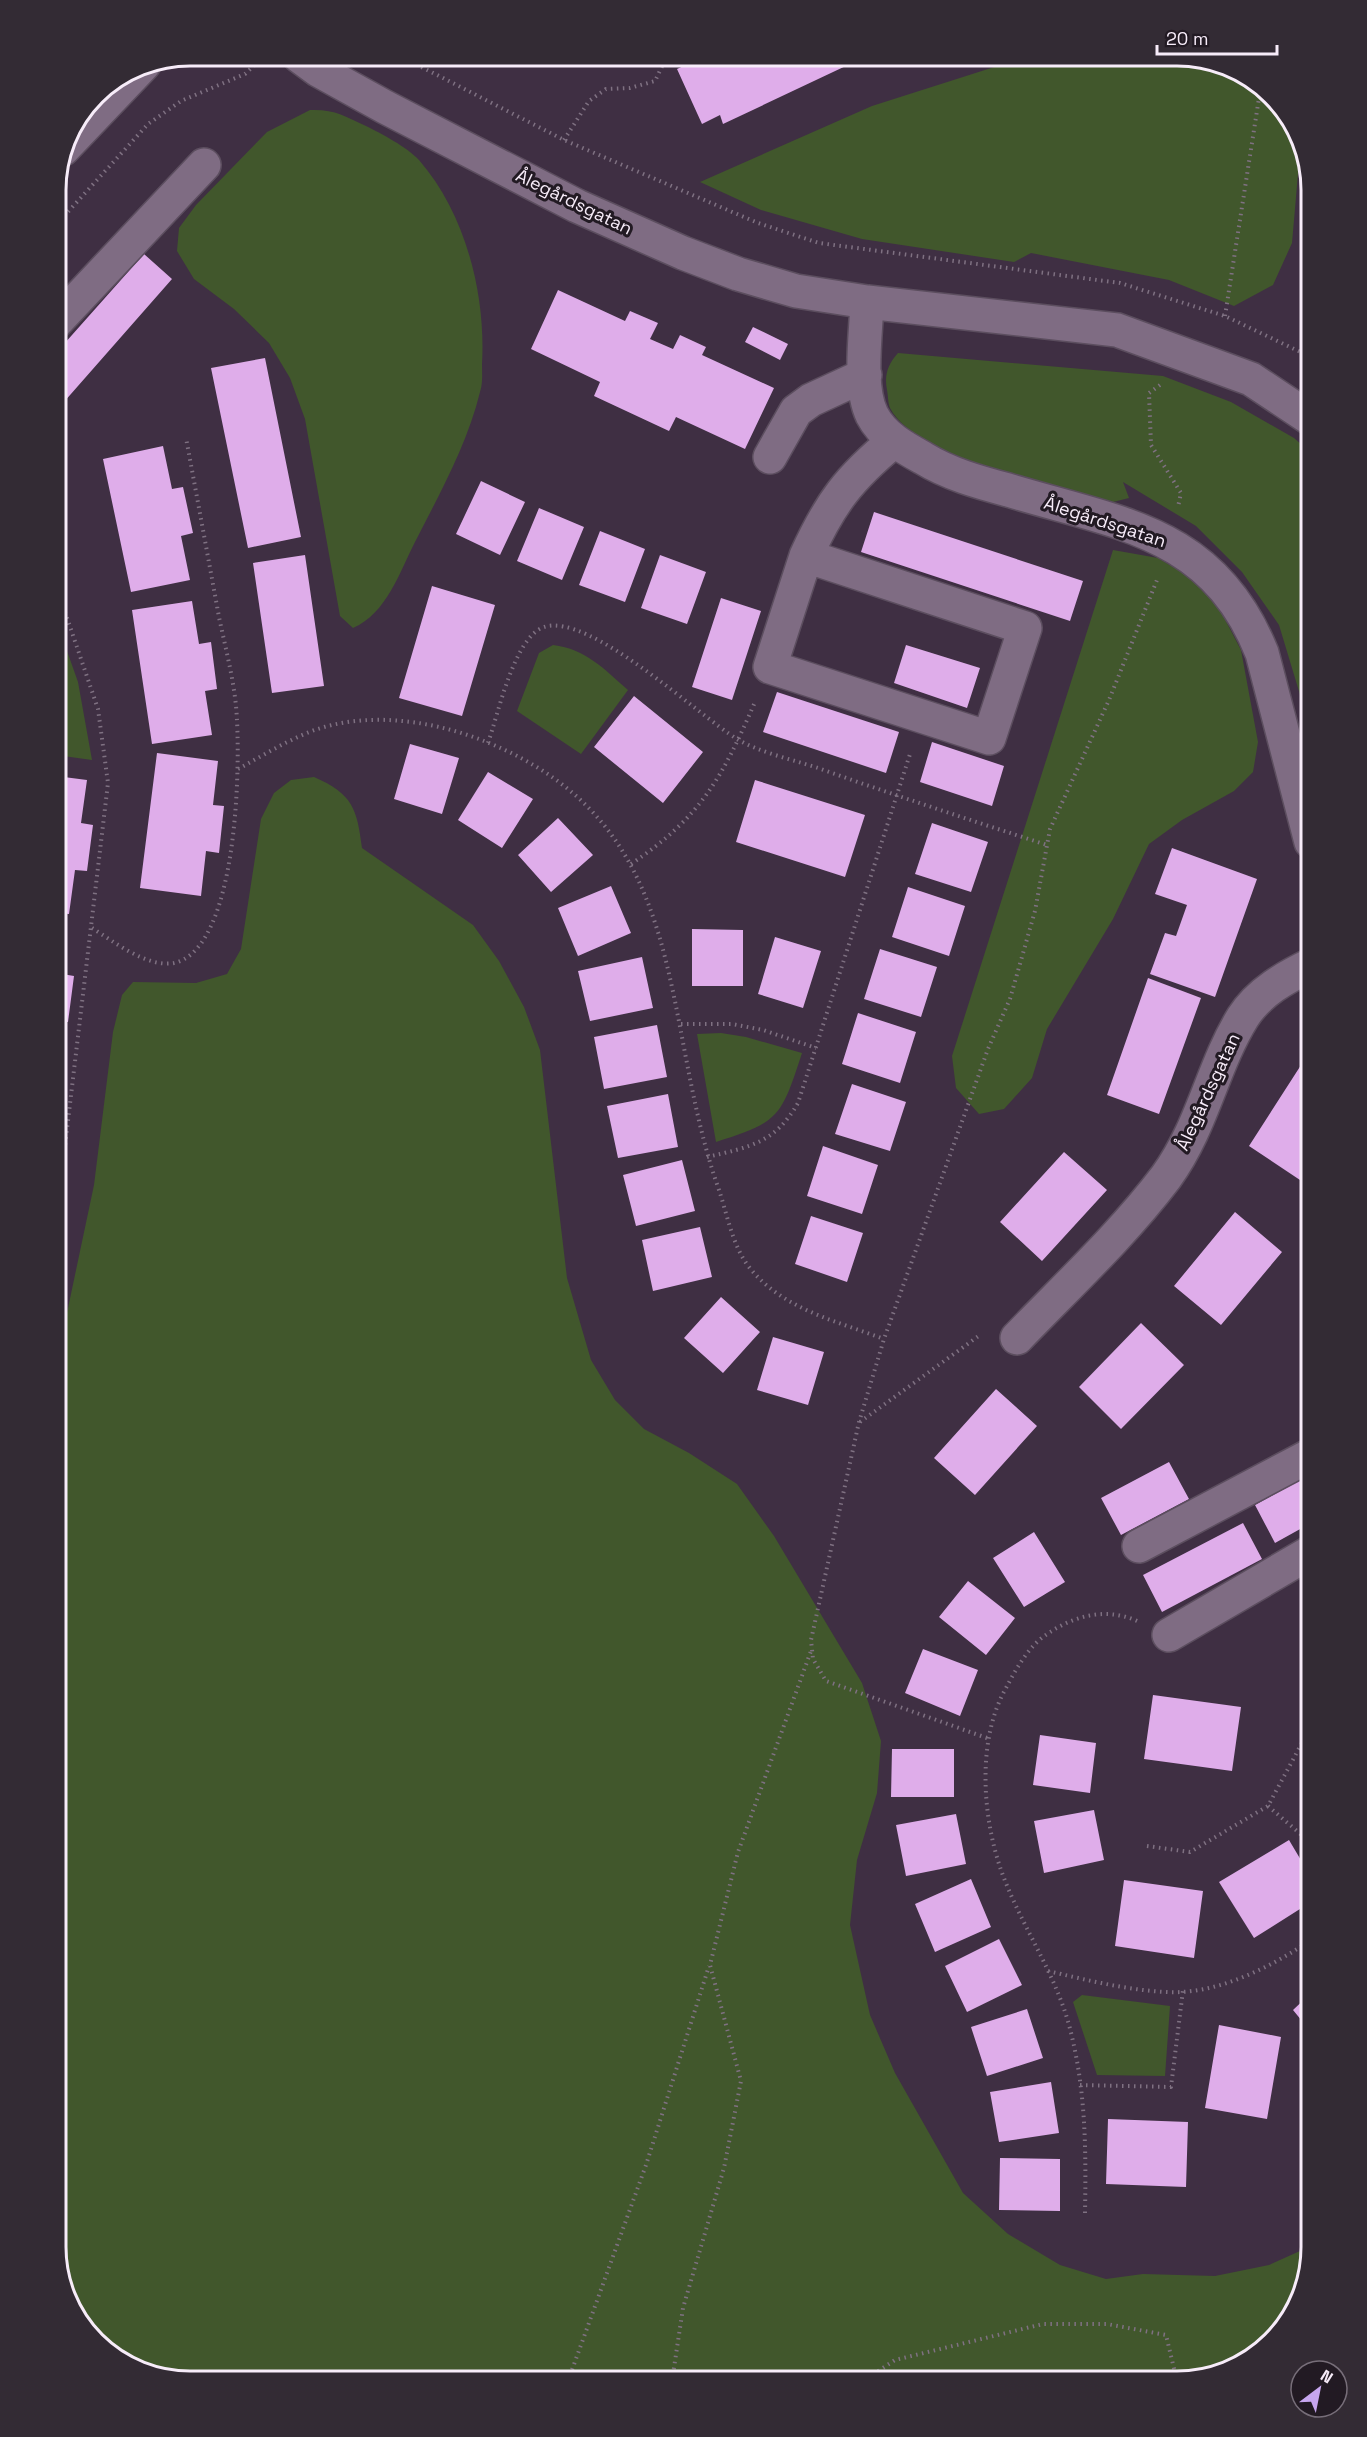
<svg xmlns="http://www.w3.org/2000/svg" width="1367" height="2437" font-family="'Space Grotesk',sans-serif">
<rect width="100%" height="100%" fill="#3f2f43"/>
<path fill="#41572c" d="M1022 56H1187L1259 83 1301 139 1292 243 1273 285 1234 306 1169 280 1031 253 1014 262 862 239 761 210 700 182 872 106 1010 62Z
M310 110C334 109 345 116 366 126 382 134 407 147 419 160 466 214 486 295 482 364 482 373 483 383 480 392 467 445 440 493 415 542 399 573 387 613 353 628L340 616 305 419 290 378 269 343 234 309 194 279 177 251 179 228 196 205 267 132Z
M898 353 1163 376 1231 402 1294 438 1311 453V731L1279 625 1242 572 1196 526 1123 482 1129 498 1113 502C1061 488 915 458 890 408 888 403 888 395 887 390 884 375 888 364 898 353Z
M1113 550 1158 558 1195 580 1217 604 1241 650 1258 742 1253 772 1234 791 1182 820 1149 844 1113 919 1047 1029 1032 1078 1004 1109 979 1114 956 1088 952 1056Z
M56 620 78 682 92 760 56 755Z
M553 645C586 649 604 669 628 690L581 754 517 711 539 653Z
M314 777C353 794 357 809 362 848L473 925 499 961 524 1007 540 1050 567 1278 591 1360 615 1400 644 1429 689 1453 737 1484 774 1536 862 1683 881 1741 877 1793 857 1860 850 1925 870 2015 895 2073 963 2193 1008 2234 1060 2265 1106 2279 1143 2274 1215 2276 1269 2265 1311 2246 1289 2322 1229 2371 1177 2381H181L115 2359 66 2299 56 2247V1390L64 1327 94 1185 113 1032 122 995 133 982 196 983 227 974 241 949 261 819 274 793 291 780Z
M721 1033 746 1037 802 1053C781 1117 780 1122 716 1142L697 1034Z
M1082 1995 1170 2006 1165 2076 1097 2075 1073 2002Z"/>
<path fill="#dfadea" d="M571 56H641L639 67 571 58Z
M705 56H846L850 64 723 124 720 115 702 124 677 69Z
M144 254 172 279 56 411V353Z
M558 290 625 321 630 311 658 323 650 339 673 349 680 335 706 347 702 355 774 388 745 449 676 417 669 431 594 396 600 382 531 349Z
M753 327 788 344 780 360 745 342Z
M265 358 301 537 248 548 211 368Z
M163 446 172 489 183 487 193 533 181 536 190 580 131 592 103 459Z
M481 481 525 502 500 555 456 534Z
M539 508 584 527 562 580 517 561Z
M874 512 1083 581 1070 621 861 552Z
M600 531 645 549 625 602 579 585Z
M305 555 324 686 272 693 253 563Z
M660 555 706 572 687 624 641 608Z
M432 586 495 605 462 716 399 698Z
M721 598 761 611 732 700 692 687Z
M192 601 199 644 211 642 217 689 205 691 212 735 152 744 132 610Z
M906 645 980 668 967 708 894 683Z
M777 692 899 732 886 773 763 732Z
M634 696 703 752 663 803 594 747Z
M932 742 1004 766 992 806 920 782Z
M410 744 459 758 442 814 394 799Z
M157 753 218 761 213 805 224 806 219 853 206 851 201 896 140 888Z
M488 772 533 799 502 848 458 820Z
M56 776 87 780 81 823 93 825 87 871 75 870 69 914 56 913Z
M755 780 865 815 845 877 736 842Z
M558 818 593 855 551 892 518 855Z
M932 823 988 842 971 892 915 874Z
M1172 848 1257 879 1215 997 1150 974 1165 933 1176 936 1187 905 1155 894Z
M611 886 631 933 578 956 558 908Z
M908 887 965 906 949 956 892 937Z
M692 929 743 930V986H692Z
M56 930 67 931 62 974 74 976 68 1022 56 1021Z
M775 937 821 951 803 1008 758 994Z
M880 949 937 967 921 1017 864 999Z
M642 957 653 1008 590 1021 578 971Z
M1148 978 1201 998 1159 1114 1107 1095Z
M858 1013 916 1032 900 1083 842 1064Z
M657 1025 667 1077 604 1089 594 1037Z
M1303 1062 1311 1067V1162L1300 1180 1249 1146Z
M852 1084 906 1102 890 1151 835 1134Z
M668 1094 678 1147 618 1158 607 1106Z
M823 1146 878 1165 862 1214 807 1196Z
M1064 1152 1107 1190 1042 1261 1000 1222Z
M682 1160 695 1211 636 1226 623 1175Z
M1235 1212 1282 1252 1221 1325 1174 1286Z
M811 1216 863 1233 847 1282 795 1264Z
M700 1227 712 1277 653 1291 642 1240Z
M721 1297 760 1332 723 1373 684 1338Z
M1141 1323 1184 1365 1121 1429 1079 1387Z
M773 1337 824 1352 808 1405 757 1390Z
M996 1389 1037 1426 975 1495 934 1458Z
M1169 1462 1189 1499 1121 1535 1101 1498Z
M1311 1474V1523L1275 1543 1255 1505Z
M1243 1523 1262 1559 1162 1612 1143 1575Z
M1034 1532 1065 1582 1024 1607 993 1558Z
M968 1581 1015 1618 986 1655 939 1617Z
M923 1649 978 1670 960 1716 905 1693Z
M1153 1695 1241 1707 1232 1771 1144 1759Z
M1040 1735 1096 1743 1090 1793 1033 1785Z
M892 1749H954V1797H891Z
M1094 1810 1104 1860 1044 1873 1034 1821Z
M956 1814 966 1864 906 1876 896 1825Z
M1289 1840 1311 1877V1902L1254 1938 1219 1882Z
M971 1879 991 1927 935 1952 915 1904Z
M1124 1880 1203 1891 1194 1958 1115 1946Z
M999 1939 1022 1985 967 2012 945 1966Z
M1311 1993V2032L1293 2010Z
M1027 2009 1043 2058 987 2076 971 2027Z
M1219 2025 1281 2037 1267 2119 1205 2108Z
M1051 2082 1059 2133 999 2142 990 2092Z
M1108 2119 1188 2122 1186 2187 1106 2184Z
M1000 2158 1060 2159V2211L999 2210Z"/>
<g fill="none" stroke-linecap="round" stroke-linejoin="round">
<defs>
<path id="minor" d="M299 56 318 70 385 107 577 206 683 253 738 274 796 291 867 302 1117 330 1251 379 1311 419
M63 149 144 64
M867 302C866 334 858 386 872 415 883 436 903 447 923 458 949 474 978 482 1008 490 1120 524 1213 531 1262 653L1311 842
M56 322 204 165
M770 457 796 411 811 400 865 375
M806 556 770 667 989 738 1025 628 806 556C830 503 849 478 894 441
M1017 1338C1067 1286 1122 1235 1166 1177 1203 1126 1212 1067 1243 1017 1259 992 1286 977 1311 965
M1139 1546 1311 1455
M1169 1635 1311 1552"/>
</defs>
<use href="#minor" stroke="#5c4e5f" stroke-width="36"/>
<path stroke="#7f7182" stroke-width="4" stroke-dasharray="1.5 4.5" stroke-linecap="butt" d="M400 56 564 140 758 223 819 243 1120 283 1225 316 1311 357
M564 140 589 101 606 89 630 88 655 81 667 56
M56 225 148 124 181 101 245 74 262 58
M1225 316 1261 85
M1160 385 1149 393 1151 445 1181 493 1178 507
M488 743C498 715 514 637 544 627 589 612 698 715 737 739 758 752 794 760 818 768 894 795 970 820 1047 845
M238 769C262 756 286 741 312 731 366 711 431 720 484 741 696 825 657 1015 719 1190 727 1214 733 1247 749 1267 782 1309 836 1321 884 1339
M631 864C701 817 722 778 755 702
M92 928C113 941 147 968 174 963 239 949 241 758 236 706 233 676 225 646 219 617 208 557 197 497 186 438
M681 1024H732L763 1030 816 1048
M707 1157C750 1147 775 1143 798 1103L911 751
M56 1222 108 783 98 709 63 606 56 563
M860 1422 980 1335
M987 1738 826 1681 813 1659 811 1640 859 1422 884 1339 988 1049 1010 999 1035 911 1050 829 1109 700 1157 580
M1268 1806 1311 1843
M1147 1846 1190 1852 1268 1806 1310 1728
M1048 1971C1087 1980 1126 1990 1166 1992 1217 1995 1271 1967 1311 1940
M1080 2085 1171 2087 1183 1990
M1085 2213C1086 2153 1086 2096 1072 2037 1059 1977 1021 1927 1001 1870 982 1815 977 1739 1006 1688 1015 1671 1027 1649 1043 1637 1070 1617 1104 1606 1137 1621
M568 2381 646 2165 709 1966
M672 2381 683 2308 724 2168 741 2081 710 1965 738 1852 811 1651
M863 2381 895 2360 1043 2324H1107L1166 2335 1177 2381"/>
<use href="#minor" stroke="#7f6c83" stroke-width="33"/>
</g>
<g text-anchor="middle" stroke-width="6" stroke-linejoin="round" paint-order="stroke">
<g font-size="18" fill="#f7ecf9" stroke="#221a23">
<text transform="translate(574 202) rotate(26)" y="6">Ålegårdsgatan</text>
<text transform="translate(1105 522) rotate(18)" y="6">Ålegårdsgatan</text>
<text transform="translate(1208 1092) rotate(-65)" y="6">Ålegårdsgatan</text>
</g>
</g>
<path d="M0 0H1367V2437H0ZM190 66H1177A124 124 0 0 1 1301 190V2247A124 124 0 0 1 1177 2371H190A124 124 0 0 1 66 2247V190A124 124 0 0 1 190 66Z" fill="#332b34" fill-rule="evenodd"/>
<path fill="none" stroke="#f7ecf9" stroke-width="3" d="M190 66H1177A124 124 0 0 1 1301 190V2247A124 124 0 0 1 1177 2371H190A124 124 0 0 1 66 2247V190A124 124 0 0 1 190 66Z"/>
<g transform="translate(1319 2389) rotate(32)"><circle r="28" fill="#221a23" stroke="#776e79" stroke-width="1.5"/>
<path d="M0-4.5L10 22L0 15L-10 22Z" fill="#c7a6ef"/>
<text y="-9" font-size="16" font-weight="bold" text-anchor="middle" fill="#f7ecf9">N</text>
</g>
<path d="M1157 45v9h120v-9" fill="none" stroke="#f7ecf9" stroke-width="3"/>
<text x="1166" y="45" font-size="18" fill="#f7ecf9" stroke="#221a23" stroke-width="4.5" paint-order="stroke">20 m</text>
</svg>
